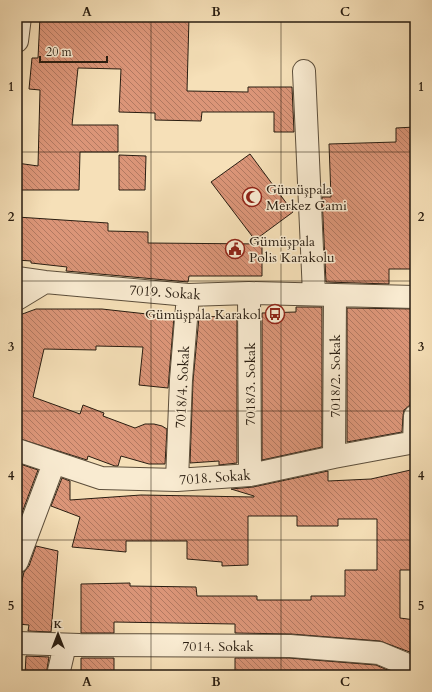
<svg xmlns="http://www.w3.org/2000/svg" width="432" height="692" font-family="Cardo,serif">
<defs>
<pattern id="building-back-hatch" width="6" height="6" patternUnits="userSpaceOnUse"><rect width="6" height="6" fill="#db9578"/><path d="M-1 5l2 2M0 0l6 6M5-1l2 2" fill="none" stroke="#b27961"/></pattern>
</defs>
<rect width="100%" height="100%" fill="#f6e0b8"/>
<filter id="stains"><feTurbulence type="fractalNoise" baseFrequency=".005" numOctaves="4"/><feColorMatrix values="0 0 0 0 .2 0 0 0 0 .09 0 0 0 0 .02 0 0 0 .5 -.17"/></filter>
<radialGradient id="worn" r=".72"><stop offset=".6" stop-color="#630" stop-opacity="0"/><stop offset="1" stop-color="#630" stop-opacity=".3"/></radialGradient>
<path fill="url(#building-back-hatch)" stroke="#291d11" d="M40 17H189L187 91 248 92V87H292L294 132H274V112H202L201 121 155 120V113L119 112 121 69 78 68 72 125H118V152H80L79 190H17V163L38 166 40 90 29 89 32 58H38Z
M415 127V269H389V284L326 282 322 197H331L329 144 396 142V128Z
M250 154 293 212 255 240 211 182Z
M119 155 146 156 145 190H119Z
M17 217 108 223V231L148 232V243L262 244V276H189L188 282 66 271 67 267 31 263V261L17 260Z
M296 307H322V447L262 460V313L296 312Z
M347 308 415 309 414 397H411L410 405 404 410 403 416 402 432 347 442Z
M36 309H102L174 317 168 388 139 385 143 347 96 346V350L44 349 33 397 80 414 83 405 104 413 103 416 135 428 145 424H154L162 426 167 429 165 464H149L121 456 118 466H115L88 456 87 460 17 438V316Z
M237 316V463L219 465V461L190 463 193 381 199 317Z
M17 463 38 470 17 526Z
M415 469V570H400V618L415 620V654L380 641 291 634 235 633V624L114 622V633H81V584L130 583V586L196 587 197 596H257V600H311V596H345V570H377V519H338V526H297V516H248V565L222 566V562L187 559V541H126V552L72 547 80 517 51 506 62 478 70 481V500L141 495 254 497V496L231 489 253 487 328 471V481L371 479Z
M36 546 58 551 51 632 28 631 29 625 17 624 19 593 24 572 29 566Z
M26 656 49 657 46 675H25Z
M81 658H114V675H81Z
M235 658H289L376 665 399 675H235Z"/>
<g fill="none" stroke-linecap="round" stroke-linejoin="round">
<defs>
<path id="minor" d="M17 41 20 17
M304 71 314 294
M17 278 45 282 188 295 249 293 415 297
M249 293 250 475
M17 299 45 282
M414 442 415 416
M17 450 101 478 177 480 250 475 334 457 415 442
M334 457 335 295
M177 480 181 380 188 295
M17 562 54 463
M17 643 80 645 290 646 379 653 415 668
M58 675 65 645"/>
</defs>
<use href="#minor" stroke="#5c4e3b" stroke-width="24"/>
<use href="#minor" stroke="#f9ebd1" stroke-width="22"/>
</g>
<path fill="none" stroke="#291d11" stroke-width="1" stroke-opacity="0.55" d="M151 17V675M281 17V675M17 152H415M17 281H415M17 411H415M17 540H415"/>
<defs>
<symbol id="mosque-ring" viewBox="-11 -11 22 22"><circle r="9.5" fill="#f9ebd1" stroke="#8f2418" stroke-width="1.5"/><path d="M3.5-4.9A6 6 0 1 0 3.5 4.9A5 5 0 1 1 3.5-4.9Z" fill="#8f2418"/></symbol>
<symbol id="civic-ring" viewBox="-11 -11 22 22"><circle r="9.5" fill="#f9ebd1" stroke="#8f2418" stroke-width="1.5"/><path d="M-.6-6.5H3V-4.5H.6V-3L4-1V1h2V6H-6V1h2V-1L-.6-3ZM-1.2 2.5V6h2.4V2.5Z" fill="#8f2418"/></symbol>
<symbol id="bus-ring" viewBox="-11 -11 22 22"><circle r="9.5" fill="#f9ebd1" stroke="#8f2418" stroke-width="1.5"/><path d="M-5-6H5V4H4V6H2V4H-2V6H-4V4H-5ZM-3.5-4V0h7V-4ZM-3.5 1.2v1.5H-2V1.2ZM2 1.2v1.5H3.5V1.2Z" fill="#8f2418"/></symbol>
</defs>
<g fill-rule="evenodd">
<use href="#mosque-ring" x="241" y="186" width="22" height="22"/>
<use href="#civic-ring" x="224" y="238" width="22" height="22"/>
<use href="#bus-ring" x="264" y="303" width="22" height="22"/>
</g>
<g text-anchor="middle" stroke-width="3" stroke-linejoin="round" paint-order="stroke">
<g font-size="14" fill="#291d11" stroke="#f9ebd1" text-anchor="start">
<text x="266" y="194">Gümüşpala<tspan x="266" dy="16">Merkez Cami</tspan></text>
<text x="249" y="246">Gümüşpala<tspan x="249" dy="16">Polis Karakolu</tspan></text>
<text x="261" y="319" text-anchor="end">Gümüşpala Karakol</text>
</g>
<g font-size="14" fill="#291d11" stroke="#f9ebd1">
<text transform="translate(165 292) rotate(4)" y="5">7019. Sokak</text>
<text transform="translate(335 376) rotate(-90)" y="5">7018/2. Sokak</text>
<text transform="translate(250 384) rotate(-90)" y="5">7018/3. Sokak</text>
<text transform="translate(182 387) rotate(-87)" y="5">7018/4. Sokak</text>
<text transform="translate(215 477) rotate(-4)" y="5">7018. Sokak</text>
<text x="218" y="651">7014. Sokak</text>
</g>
</g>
<rect width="432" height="692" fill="none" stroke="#f6e0b8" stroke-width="44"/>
<g transform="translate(58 634)" stroke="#f9ebd1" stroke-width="3" paint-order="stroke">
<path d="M0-3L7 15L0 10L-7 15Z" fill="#291d11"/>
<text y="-6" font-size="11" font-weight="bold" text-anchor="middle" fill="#291d11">K</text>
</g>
<path d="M40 56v6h67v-6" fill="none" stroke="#291d11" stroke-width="2"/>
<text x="46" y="56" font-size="12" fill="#291d11" stroke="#f9ebd1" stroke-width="3" paint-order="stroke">20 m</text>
<rect x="22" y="22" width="388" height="648" fill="none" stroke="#291d11" stroke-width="1.5"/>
<g font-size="13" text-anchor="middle" font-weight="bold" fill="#291d11">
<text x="87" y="16">A</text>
<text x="216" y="16">B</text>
<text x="345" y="16">C</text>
<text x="11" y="91">1</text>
<text x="421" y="91">1</text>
<text x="11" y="221">2</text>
<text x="421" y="221">2</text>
<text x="11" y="351">3</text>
<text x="421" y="351">3</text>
<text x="11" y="480">4</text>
<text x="421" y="480">4</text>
<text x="11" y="610">5</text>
<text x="421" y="610">5</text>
<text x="87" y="686">A</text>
<text x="216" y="686">B</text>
<text x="345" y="686">C</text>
</g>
<rect width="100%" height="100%" filter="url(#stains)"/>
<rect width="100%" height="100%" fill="url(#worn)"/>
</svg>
